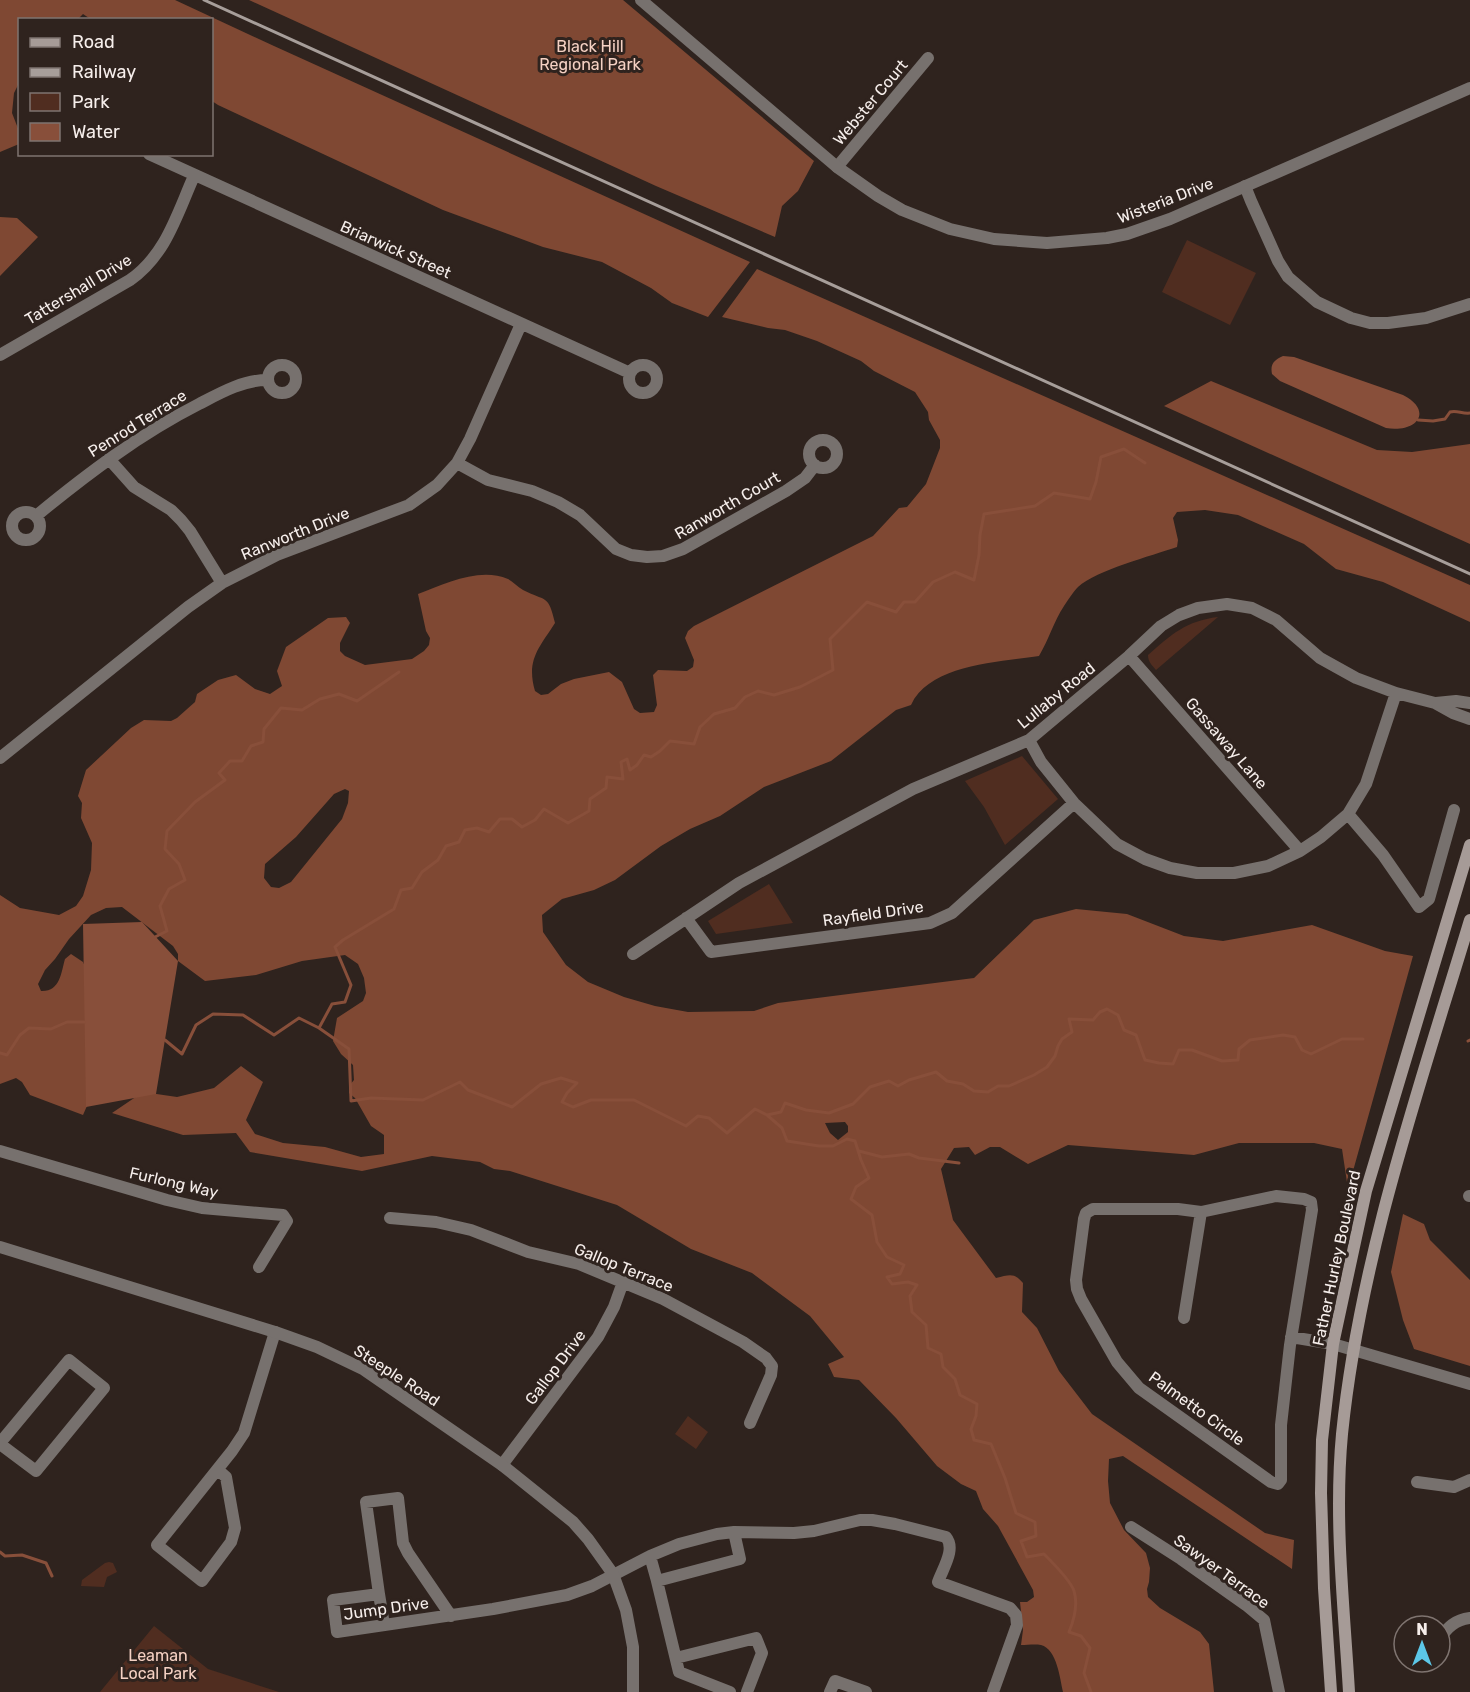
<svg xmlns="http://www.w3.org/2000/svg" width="1470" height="1692" font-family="Rubik,sans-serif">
<rect width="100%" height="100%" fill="#2f231e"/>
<path fill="#502d20" d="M1187 240 1256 273 1230 325 1162 292Z
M1218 617 1156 670C1152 665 1148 662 1148 655 1172 634 1186 621 1218 617Z
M1022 756 1058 799 1005 845 984 807 965 781Z
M769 884 793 923 716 934 708 921Z
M688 1416 708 1432 696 1449 675 1434Z
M109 1562 113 1563 117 1572 107 1577 104 1587 81 1586 82 1580 105 1563Z
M154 1626 208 1669 279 1692H100Z"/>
<path fill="#7f4833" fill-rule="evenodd" d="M0 0H175L274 46 750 262 708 317 672 303 651 288 602 262 543 247 443 210 218 105 212 101V20H92L83 14 78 19 20 20 19 83 14 93 12 113 19 131V144L0 152Z
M249 0H623L814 161 798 191 782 206 775 237 656 186Z
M0 217 17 218 38 237 0 276Z
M757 269 1470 585V622L1383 582 1336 569 1304 544 1238 515 1205 510 1177 512 1173 518 1178 540 1177 547C1151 556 1097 570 1078 587 1073 592 1068 600 1064 606 1054 621 1049 639 1039 656 999 662 930 664 911 705L896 710 831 761 764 787 720 816 690 829 661 846 615 880 594 890 562 899 542 915 543 932 566 965 588 982 624 997 655 1006 688 1012 754 1011 778 1003 974 978 1034 920 1076 909 1127 914 1184 936 1223 941 1312 925 1385 951 1413 956 1348 1189 1342 1149 1314 1143H1239L1194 1155 1068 1145 1028 1164 1000 1147H990L975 1155 969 1147 954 1148 941 1169 953 1220 996 1278C1009 1275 1014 1272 1023 1283L1022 1312 1037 1328 1059 1371 1092 1414 1265 1533 1294 1540 1292 1569 1123 1456 1109 1459 1108 1481 1110 1503 1124 1530 1146 1553 1150 1568 1149 1582 1147 1589 1148 1597 1160 1608 1200 1632 1209 1644 1214 1692H1063C1060 1679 1057 1649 1041 1645 1035 1644 1027 1645 1021 1645L1023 1630 1020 1602H1027L1034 1597 1033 1590 998 1526 983 1509 976 1491 961 1484 937 1466 896 1418 859 1380 834 1377 828 1364 844 1357 810 1316 752 1273 691 1249 617 1205 510 1171 494 1169 480 1162 432 1156 362 1171 250 1152 236 1133 183 1135 112 1113 143 1092 177 1097 214 1088 241 1066 263 1082 246 1120 255 1134 283 1143 325 1147 361 1157 384 1154V1135L371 1126 355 1098 349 1093V1086L354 1080 353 1065 341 1054 333 1041 337 1018 363 1001 366 993 364 978 358 964 345 955 302 961 256 975 205 981 178 961V954L173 946 122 907 106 908 91 915 69 939 55 959 45 970 38 984 41 991C60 992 61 973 65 959L71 954 83 962 86 969V1083L90 1099 83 1115 30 1095 22 1082 16 1078 0 1084V895L20 908 59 915 76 906 83 896 91 870 92 843 81 818 82 803 78 796 86 770 131 728 144 720 171 721 177 718 195 702 197 694 218 680 236 675 255 689 270 694 282 686 277 671 286 647 328 618 346 617 350 623 340 643V651L345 656 365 665 412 659 424 651 429 645 430 638 426 631 418 594C445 584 479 567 508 579 513 582 518 587 523 590 547 602 548 594 555 623 539 648 526 660 535 691L541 695 548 694 561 684 574 679 609 672 622 682 634 709 640 713 654 712 657 705 653 675 658 670 687 671 693 667 694 660 685 638 688 631 694 626 873 536 899 508 907 507 926 484 940 448V440L929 420 928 412 915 392 874 371 861 361 817 341 785 330 768 328 722 317ZM345 789 349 791 348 803 342 819 291 882 279 888 271 887 264 878 265 864 296 837 334 794ZM845 1122 848 1126V1132L838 1140 830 1133 825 1123Z
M1211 381 1377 450 1412 452 1470 444V544L1164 406Z
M1403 1214 1424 1224 1430 1240 1470 1280V1366L1414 1349 1403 1320 1391 1272Z"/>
<path fill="#884f3a" d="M1283 356 1294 357 1403 395C1434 411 1417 433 1386 428L1280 381 1272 374C1270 364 1274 360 1283 356Z
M142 922 178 961 156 1094 86 1107 83 924Z"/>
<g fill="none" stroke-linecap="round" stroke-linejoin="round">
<path stroke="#884f3a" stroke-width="3" d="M1418 420 1433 421 1445 419 1450 412C1457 410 1462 414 1470 413
M155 937 167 931 160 906 169 889 185 880 179 864 165 849 167 831 195 802 225 780 219 773 230 761H242L251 746 263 742 264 729 281 708 302 710 320 699 339 694 357 701 399 672
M319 1028 332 1004 345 1002 351 985 335 947 343 940 394 909 401 890 412 888 422 872 438 860 446 846 459 842 465 830 477 828 489 832 500 819H512L522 827 535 820 544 809 568 823 589 811 590 799 606 788 607 777 623 779 621 762 627 759 630 770 637 765 644 755 651 757 660 751 670 741 694 744 700 727 714 714 735 708 745 697 758 691 774 695 800 687 833 670 830 639 867 602 896 612 904 602H915L933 582 955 572 974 580 979 555 980 535 984 514 1035 506 1054 493 1090 499 1096 482 1101 457 1124 449 1145 463
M165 1040 182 1054 196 1025 213 1014 243 1015 274 1035 299 1018 319 1028 349 1049 351 1101 371 1098 423 1100 460 1082 468 1090 512 1107 541 1084 561 1078 577 1083 567 1093 562 1102 573 1107 591 1100H634L686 1126 698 1116 709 1118 727 1133 755 1109 767 1115 781 1112 785 1103 806 1110 829 1113 853 1104 870 1087 889 1081 898 1086 909 1080 936 1072 947 1081 963 1084 974 1091 988 1092 998 1086H1009L1034 1075 1047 1067 1055 1056 1058 1046 1062 1039 1072 1032 1069 1019 1093 1020 1100 1012 1107 1009 1118 1015 1124 1030 1136 1035 1145 1060 1159 1063 1173 1064 1179 1050H1192L1222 1061 1238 1060 1239 1049 1250 1040 1283 1035 1295 1037 1302 1050 1311 1054 1342 1039H1363
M1468 1041 1470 1040
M0 1053 7 1055 20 1035 29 1028 51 1029 67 1022H84
M767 1115 782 1128 787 1141 819 1146H833L847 1139 855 1141 861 1160 869 1178 856 1187 851 1199 872 1215 877 1242 887 1257 904 1265 900 1274 887 1277 892 1284 908 1282 917 1285 910 1296 912 1312 926 1325 928 1348 941 1354 943 1367 955 1379 960 1395 977 1404 976 1416 971 1429 974 1440 991 1444 1005 1478 1016 1513 1035 1522 1036 1536 1021 1541 1027 1557 1044 1554C1052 1562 1071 1581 1074 1591 1078 1604 1074 1620 1069 1632L1081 1636 1090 1648 1084 1673 1091 1692
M859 1151 882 1157 909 1154 919 1158 959 1163
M0 1552 5 1556 22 1555 46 1563 52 1576"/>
<path stroke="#77716e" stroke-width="12" d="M149 154 630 373
M837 167 928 58
M1245 186 1251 201 1278 261 1288 277 1317 302 1351 318 1370 323H1388L1426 318 1470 304
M0 355 130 280C166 255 177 214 194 176
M629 379a14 14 0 1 1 28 0a14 14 0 1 1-28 0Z
M268 379a14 14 0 1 1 28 0a14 14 0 1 1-28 0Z
M809 454a14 14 0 1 1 28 0a14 14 0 1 1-28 0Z
M109 459 134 487 171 510 181 520 190 531 222 583
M457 463 488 480 532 491 558 502 580 515 616 549 631 555 647 557 663 556 683 549 786 491 805 478 815 465
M12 526a14 14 0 1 1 28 0a14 14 0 1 1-28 0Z
M36 516C87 474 140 434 199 404 220 393 243 380 267 380
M1129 656 1300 851
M1436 703 1456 701 1470 703
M1029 740 1041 762 1074 803 1117 844 1145 859 1170 868 1197 873H1234L1268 866 1300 851 1321 837 1348 814 1366 784 1396 693
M0 758 188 607 222 583 277 555 409 505 437 485 457 463 470 439 521 324
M1348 814 1383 855 1419 907 1429 899 1454 810
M686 918 711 952 930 923 952 913 1074 803
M633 954 739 883 913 789 1029 740 1129 656 1161 626 1179 615 1198 608 1227 604 1252 608 1276 620 1320 658 1356 678 1396 693 1435 703 1453 713 1470 719
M0 1151 167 1200 202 1208 283 1215 287 1221 259 1267
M1276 1196 1304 1199 1311 1202 1312 1210 1290 1345 1281 1425V1480L1278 1484 1271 1482 1139 1388 1117 1362 1081 1299 1077 1289 1076 1280 1084 1219 1086 1213 1093 1209H1178L1201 1212Z
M1469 1196H1470
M390 1218 436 1222 471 1230 528 1252 579 1264 663 1299 743 1342 766 1358 772 1366 771 1375 750 1423
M1184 1318 1201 1212
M1291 1337 1333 1344
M0 1443 69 1360 104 1388 36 1471 0 1444
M502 1465 598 1337 614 1307 623 1282
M218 1470 226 1477 235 1528 231 1542 202 1581 157 1545 232 1451 244 1433 275 1332
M1417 1482 1454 1487 1470 1480
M1131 1527 1181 1559 1246 1605 1264 1620 1279 1692
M650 1556 657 1581 740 1559 734 1532
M657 1581 679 1672 730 1692
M379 1594 384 1625
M451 1616 408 1553 403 1543 398 1498 366 1502 379 1594 333 1600 337 1632 493 1609 567 1595 592 1586 650 1556 679 1544 717 1534 734 1532 794 1533 814 1531 860 1520H872L895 1524 946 1537C956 1549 943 1568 938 1582L1010 1608 1016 1615 1017 1625 993 1692
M1440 1638C1448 1627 1455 1620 1470 1618
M676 1658 756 1638 762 1653 747 1692
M830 1692 835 1681 866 1692"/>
<path stroke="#77716e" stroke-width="12" d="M641 0 837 167 878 196 902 210 950 229 994 239 1047 243 1107 238 1127 234 1170 219 1470 88
M0 1247 275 1332 317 1347 363 1369 502 1465 573 1522 588 1539 613 1574 626 1610 633 1647V1692
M1333 1344 1470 1384"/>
<path stroke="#a69b97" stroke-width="12" d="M1331 1692 1324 1588 1321 1493 1322 1440 1333 1344 1366 1191 1470 845
M1349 1692C1344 1606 1334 1520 1342 1434 1360 1257 1419 1089 1470 920"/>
<path stroke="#a79e9a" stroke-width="3" d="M204 0 1470 574"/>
</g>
<g text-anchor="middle" stroke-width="6" stroke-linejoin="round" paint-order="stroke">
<g font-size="16" fill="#f5d1c3" stroke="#2f231e">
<text x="590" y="52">Black Hill<tspan x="590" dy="18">Regional Park</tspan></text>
<text x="158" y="1661">Leaman<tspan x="158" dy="18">Local Park</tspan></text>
</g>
<g font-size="16" fill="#f6eeeb" stroke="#2f231e">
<text transform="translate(870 102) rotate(-50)" y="6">Webster Court</text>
<text transform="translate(1165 200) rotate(-21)" y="6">Wisteria Drive</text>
<text transform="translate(396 249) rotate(24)" y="6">Briarwick Street</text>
<text transform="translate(78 289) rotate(-31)" y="6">Tattershall Drive</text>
<text transform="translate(137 423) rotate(-32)" y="6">Penrod Terrace</text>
<text transform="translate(727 505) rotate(-30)" y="6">Ranworth Court</text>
<text transform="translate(295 533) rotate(-22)" y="6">Ranworth Drive</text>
<text transform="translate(1056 695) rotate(-39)" y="6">Lullaby Road</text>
<text transform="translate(1227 743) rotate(49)" y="6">Gassaway Lane</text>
<text transform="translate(873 913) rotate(-8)" y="6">Rayfield Drive</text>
<text transform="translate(174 1182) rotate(13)" y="6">Furlong Way</text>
<text transform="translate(1336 1258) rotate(-78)" y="6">Father Hurley Boulevard</text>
<text transform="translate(624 1267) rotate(22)" y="6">Gallop Terrace</text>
<text transform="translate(555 1367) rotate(-53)" y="6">Gallop Drive</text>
<text transform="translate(397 1375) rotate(33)" y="6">Steeple Road</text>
<text transform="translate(1197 1408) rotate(36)" y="6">Palmetto Circle</text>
<text transform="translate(1222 1571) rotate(36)" y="6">Sawyer Terrace</text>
<text transform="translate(386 1608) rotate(-8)" y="6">Jump Drive</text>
</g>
</g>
<rect x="18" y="18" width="195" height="138" fill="#2f231e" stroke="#7f7470" stroke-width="1.5"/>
<rect x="30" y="38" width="30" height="9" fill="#a69b97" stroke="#7f7470" stroke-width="1.5"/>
<text x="72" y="48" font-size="18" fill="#f6eeeb">Road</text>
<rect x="30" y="68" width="30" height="9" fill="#a79e9a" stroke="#7f7470" stroke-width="1.5"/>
<text x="72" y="78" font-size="18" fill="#f6eeeb">Railway</text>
<rect x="30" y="93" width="30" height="18" fill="#502d20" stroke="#7f7470" stroke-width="1.5"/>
<text x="72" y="108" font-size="18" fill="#f6eeeb">Park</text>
<rect x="30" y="123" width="30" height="18" fill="#884f3a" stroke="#7f7470" stroke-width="1.5"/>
<text x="72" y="138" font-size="18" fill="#f6eeeb">Water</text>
<g transform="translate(1422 1644)"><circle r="28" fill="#2f231e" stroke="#7f7470" stroke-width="1.5"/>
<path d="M0-4.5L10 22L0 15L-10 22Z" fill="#5cc7e8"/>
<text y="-9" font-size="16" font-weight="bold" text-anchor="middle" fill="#f6eeeb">N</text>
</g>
</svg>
